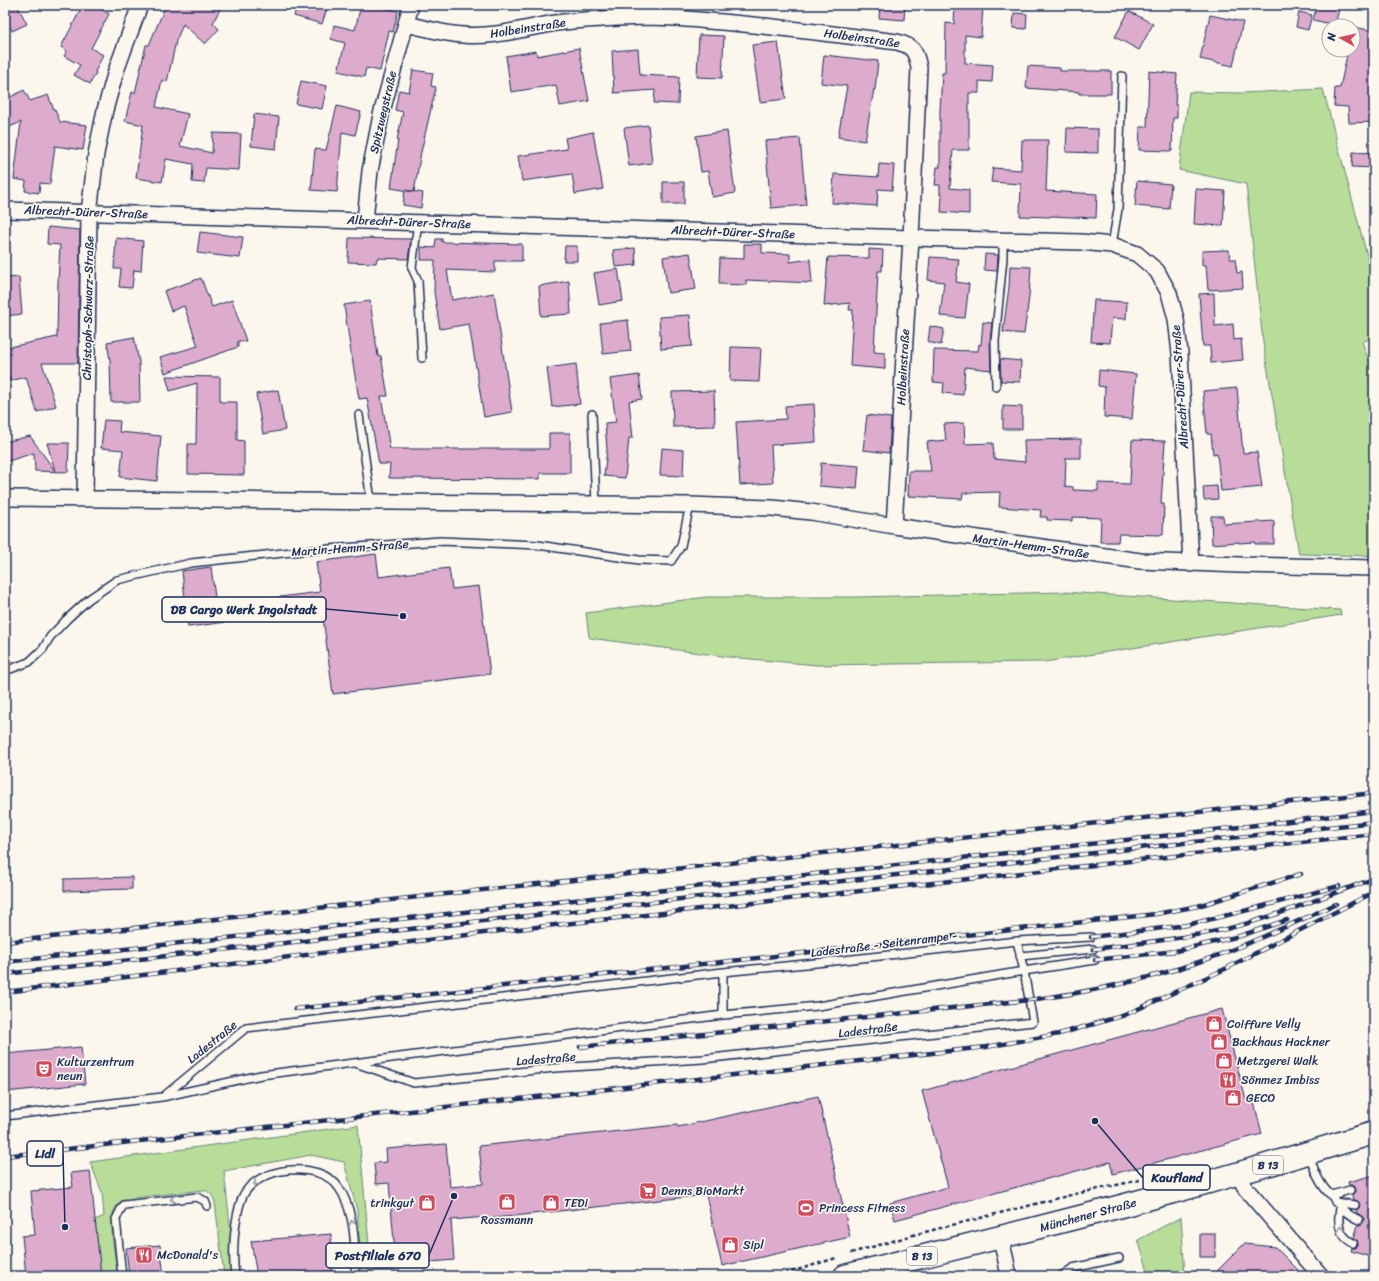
<svg xmlns="http://www.w3.org/2000/svg" width="1379" height="1281" font-family="Sriracha,sans-serif">
<rect width="100%" height="100%" fill="#fbf7ec"/>
<filter id="ink" filterUnits="userSpaceOnUse"><feTurbulence type="fractalNoise" baseFrequency=".025" numOctaves="2"/><feDisplacementMap in="SourceGraphic" scale="8" xChannelSelector="R" yChannelSelector="G"/><feConvolveMatrix kernelMatrix="1 2 1 2 8 2 1 2 1" color-interpolation-filters="sRGB"/></filter>
<g filter="url(#ink)">
<path fill="#b7dd99" stroke="#69867c" d="M1323 89 1374 282V337L1362 342 1374 374V556L1299 554 1263 342 1246 184 1179 170 1189 92 1242 93Z
M1064 592 1340 610 1341 615 1044 662 817 665 729 657 590 638 589 637 586 613 707 597H858Z
M358 1125 372 1276H362L357 1210 344 1162 311 1155 224 1171 231 1233 233 1276H224L215 1203C213 1195 210 1192 203 1190L124 1199C120 1202 116 1206 114 1211 108 1225 116 1260 118 1276H101L95 1220 104 1216 102 1192 90 1162Z
M1181 1217 1185 1276H1150L1138 1240Z"/>
<path fill="#ddaccc" stroke="#1b2f5e" d="M5 5H17L27 24 12 31 5 17Z
M83 5H94L109 14 91 48 103 55 95 72 96 73 90 84 74 75 80 65 64 56 67 51 61 47Z
M166 5H222L213 23 219 29 205 44 183 24 176 41 167 82 162 80 156 107 188 114 180 146 212 153 213 133 241 134 239 170 206 168 204 183 192 182 193 164 166 159 162 182 136 178 143 125 125 121 132 92 135 93 146 45H149Z
M297 5H328L322 24 294 16Z
M361 5H370L398 11 393 32 389 31 380 71 366 68 364 77 338 71 345 43 331 39 334 25 355 30Z
M880 5H905L904 20 879 18Z
M955 5H983L981 37 965 35V63L993 65 992 82 979 81V93H969V150H953L950 188 969 190V214L941 212 942 195H940V185H935L937 167H940V110L942 73H945L946 23 954 24Z
M1317 5H1340L1335 25 1313 20Z
M1129 11 1153 24 1139 50 1115 37Z
M1299 12 1312 15 1308 30 1296 27Z
M1014 13 1027 14 1026 29 1013 28Z
M1210 15 1243 22 1233 66 1200 59Z
M1354 27 1374 31V122L1349 123 1348 107 1334 106 1335 88H1340L1348 50H1353Z
M699 35 724 36 722 78 697 77Z
M778 42 786 99 760 102 752 45Z
M579 48 589 101 560 106 556 85 511 92 506 56 536 51 537 56Z
M638 49 640 75 679 77 678 104 654 103 655 90 614 93 612 51Z
M824 55 878 61 875 90 874 89 865 141 838 137 847 86 821 83Z
M1028 66 1060 68V71H1111V94H1079V92L1026 88Z
M413 70 433 73 431 86 436 87 421 152 414 192 391 188 398 140H397L403 112 395 110 399 90 409 92Z
M1149 71 1177 74 1175 105H1177V118H1173L1172 151 1139 150 1140 127H1147Z
M301 81 327 86 322 109 296 104Z
M24 90 30 101 48 95 54 110H55L60 122 87 125 83 150 55 146 50 184 40 183 39 193 25 191 26 181 14 179 21 122 5 129V100Z
M337 106 361 112 355 135 342 132 337 192 311 190 315 149 326 150Z
M254 114 279 117 276 149 251 146Z
M648 125 652 163 629 166 624 128Z
M1067 128 1098 129V153L1066 152Z
M727 131 735 193 712 197 708 171 701 172 696 136Z
M593 132 603 189 575 194 572 174 522 181 518 156 567 149 565 138Z
M800 138 806 205 771 208 765 141Z
M1022 140H1048L1046 191 1097 194 1096 218 1050 216V217L1020 216 1021 184 991 182 993 168 1021 170Z
M1353 152 1374 153V168L1352 167Z
M879 164 894 165 892 190 878 189 877 206 832 203 834 174 878 177Z
M1137 181 1171 184 1169 209 1135 206Z
M663 182H684V204H663Z
M1196 189 1225 191 1223 226 1194 224Z
M405 190 423 193 421 208 403 205Z
M48 227 80 230 78 363H42L56 406 37 412 26 377 10 381 5 360V348L57 337 58 283 60 245 47 244Z
M200 232 243 237 240 258 197 253Z
M116 238 143 241 141 271 134 270 132 288 119 287 121 269H114Z
M349 238 411 239 408 259 377 258 376 263 348 262Z
M436 239H442V242L522 244V261H495V272L447 270 452 300 494 293 512 412 484 417 469 324 440 329 434 292 435 260H421V247L435 248Z
M744 244H762V253L790 254V262L810 259 812 283 746 280V285L719 284 720 258 744 259Z
M565 246H577V261H564Z
M635 248 636 265 615 267 613 250Z
M869 249 883 250 882 271H878L874 352 885 353V369L850 366 853 310H849L850 303 824 306 828 257 869 258Z
M1229 250 1230 259H1235L1237 273 1242 272 1243 288 1208 290 1206 265H1202V251Z
M690 253 696 289 668 293 663 257Z
M985 254 998 255 997 271 984 270Z
M930 257 959 259 956 282 969 284 965 318 940 316 944 282 928 280Z
M1010 266 1031 267 1029 297 1024 334 1003 332 1009 287Z
M618 269 623 301 599 305 594 273Z
M19 277 22 314 5 316V278Z
M201 278 212 307 232 300 246 341H238V347L165 373 160 357 198 346 184 306 171 311 164 291Z
M569 281 571 314 541 316 539 286Z
M1214 293 1215 326 1233 324 1234 340 1241 339 1243 360 1211 363 1210 346H1203L1199 294Z
M1094 300 1127 302 1126 319 1112 318 1110 343 1091 342Z
M370 301 378 356H381L388 396H381L390 449H549V433H570V473H540V479L389 478 390 464H379L367 398 359 399 350 346 344 305Z
M690 315 692 346 661 349 659 317Z
M628 320 631 351 603 354 600 323Z
M983 322 992 323 990 341 991 370 965 367 963 395 943 393 944 383 933 382 934 350 978 351 979 344 981 345Z
M930 326 944 329 941 345 928 342Z
M134 337 139 362 140 402H111L110 360 107 342Z
M731 347 761 348 759 382 730 381Z
M1000 359 1021 361 1020 382 1001 381Z
M576 364 580 404 552 407 547 368Z
M1099 370 1136 374 1132 419 1104 417 1105 387 1098 386Z
M639 375 642 399 629 401 633 438H629L625 478 604 476 607 449 605 423 616 422 610 379Z
M166 376 220 377V402H237V440L244 441V475L188 474V444H196L197 383 170 391Z
M1237 388 1243 453 1257 452 1262 487 1221 491 1217 453 1213 454 1211 434H1207L1203 391Z
M278 390 285 430 263 434 256 394Z
M714 391 715 426 673 427 672 392Z
M814 404 816 442 771 445 773 483 740 485 736 422 786 419 785 406Z
M1003 406 1022 407V429H1003Z
M867 415 891 418 889 453 863 450Z
M104 420 120 421 119 432 161 436 157 481 120 477 123 450 101 448Z
M964 423 965 444 993 443 994 459 1025 462 1024 440 1081 439V458H1066L1065 486 1073 487V490L1098 491V483L1130 484 1132 440 1165 441 1161 504H1164L1163 535 1119 534 1118 542H1100L1101 518 1072 517V521L1047 520V517H1040L1041 510 999 507 1000 492 963 493 962 499 908 496 909 471H931L927 442 946 440 944 424Z
M30 436 55 471 47 443H69L68 472 35 471 34 453 5 462V442Z
M662 448 684 450 683 476 660 475Z
M821 463 859 466 857 489 819 486Z
M1217 486 1218 499 1204 500 1203 487Z
M1211 516H1223L1224 524 1274 521V544H1255V542L1239 543V542L1212 544Z
M376 554 379 577 449 568 452 589 479 586 490 674 333 694 322 610 188 627 182 571 211 567 216 605 320 592 316 562Z
M132 877V889L64 891V879Z
M1222 1009 1246 1100 1253 1098 1262 1134 1113 1174 1110 1162 895 1220 890 1203 948 1187 922 1091Z
M81 1047 85 1084 5 1092V1054Z
M818 1096 850 1237 722 1266 706 1195 486 1219V1217L451 1220 454 1260 396 1265 389 1183 376 1184 374 1163 387 1162 386 1149 446 1144 450 1187 483 1184 479 1146 677 1125 678 1127Z
M90 1171 101 1276H26L22 1236 35 1235 31 1191 73 1187 71 1173Z
M1374 1175V1258L1351 1251 1352 1248H1355L1357 1245 1358 1241 1354 1238 1358 1225 1362 1224 1364 1220 1363 1217 1357 1213 1356 1210 1359 1208 1360 1204 1358 1201 1353 1200 1352 1195 1355 1192V1188L1352 1185H1349L1348 1182Z
M1200 1233H1215V1257H1200Z
M331 1234 332 1271 257 1276 251 1241Z
M1244 1244 1275 1247 1304 1276H1212Z
M160 1245 164 1276H129L126 1248Z"/>
<g fill="none" stroke-linecap="round" stroke-linejoin="round">
<defs>
<path id="service" d="M418 222 412 268 418 281 422 358
M1112 245 1118 209 1122 76
M996 387 995 341 1003 258V240
M592 414 596 504
M359 415 371 501
M5 671 29 662 43 649 50 637 67 619 89 599 117 580 191 563 301 551 440 541 538 545 639 560 671 561 681 546 690 505
M1017 941 1091 937
M1020 956 1093 949
M723 972 816 963 1017 941 1024 971 1095 960
M164 1096 246 1028 723 972V1015
M5 1116 162 1097 261 1075 723 1015 818 1006 1024 971 1033 1022 703 1059 555 1068 414 1083 355 1063
M1309 1155C1314 1169 1319 1185 1331 1195L1350 1190
M1331 1195C1339 1207 1346 1214 1359 1220
M1335 1202 1355 1205
M1340 1208C1337 1222 1339 1236 1353 1243
M122 1276 116 1219 121 1209 124 1205 197 1197 205 1201 207 1206
M235 1276C232 1253 234 1219 242 1198 255 1166 320 1159 339 1188 355 1211 356 1248 355 1276
M1061 1276 1073 1268 1119 1258"/>
<path id="minor" d="M406 24C425 28 444 34 463 35 494 38 525 28 556 23 586 19 616 18 646 17 672 17 697 20 722 22 781 27 839 35 897 42 913 46 916 51 919 68L911 238 894 526
M5 210 911 238 1081 242 1112 245 1137 254 1157 271 1169 293 1176 319 1180 353 1191 564
M365 220 370 171 381 115 411 5
M5 498 690 505 772 508 811 512 894 526 1140 561 1240 565 1374 568
M85 498 89 213 96 154 105 110 116 71 140 5
M1238 1174 1246 1189 1321 1276
M1000 1238 1005 1256 1009 1276"/>
<path id="primary" d="M845 1276C951 1249 1057 1224 1162 1195 1233 1176 1303 1154 1374 1133"/>
</defs>
<use href="#service" stroke="#1b2f5e" stroke-width="10"/>
<use href="#minor" stroke="#1b2f5e" stroke-width="18"/>
<use href="#primary" stroke="#1b2f5e" stroke-width="25"/>
<path stroke="#1b2f5e" stroke-width="2.5" stroke-dasharray="4 3" stroke-linecap="butt" d="M851 1253 917 1234 1075 1194 1140 1180
M944 1271 945 1276
M778 1276 836 1258"/>
<use href="#service" stroke="#fbf7ec" stroke-width="7"/>
<use href="#minor" stroke="#fbf7ec" stroke-width="15"/>
<use href="#primary" stroke="#fbf7ec" stroke-width="22"/>
<defs>
<path id="rail" d="M1091 937 1187 925 1256 908 1339 886
M5 942 1374 793
M1093 949C1136 944 1179 939 1222 930 1274 918 1323 896 1374 879
M1095 960 1176 951 1240 936 1287 920
M5 962 1172 835 1374 811
M5 974 1374 822
M5 992 500 931 1374 834
M295 1009 1156 914 1198 906 1301 874
M580 1047 1029 1000C1084 993 1139 982 1193 964 1242 948 1289 925 1336 904
M5 1156 986 1047 1059 1034 1125 1015 1225 969 1374 892"/>
</defs>
<use href="#rail" stroke="#1b2f5e" stroke-width="4.5"/>
<use href="#rail" stroke="#fbf7ec" stroke-width="3" stroke-dasharray="9" stroke-linecap="butt"/>
</g>
<defs><path id="oneway-chevron" d="M-2-3.5L2.5 0L-2 3.5" fill="none" stroke-width="1.6" stroke-linecap="round" stroke-linejoin="round"/></defs>
<g stroke="#8b93a5">
<use href="#oneway-chevron" transform="translate(256 1183) rotate(142)"/>
<use href="#oneway-chevron" transform="translate(173 1199) rotate(174)"/>
<use href="#oneway-chevron" transform="translate(352 1223) rotate(-103)"/>
<use href="#oneway-chevron" transform="translate(1341 1228) rotate(-108)"/>
</g>
</g>
<defs>
<symbol id="shop-square" viewBox="-11 -11 22 22"><rect x="-9" y="-9" width="18" height="18" rx="4" fill="#d1495b" stroke="#fbf7ec"/><path d="M-5-2.5h2.3a2.7 3.5 0 0 1 5.4 0H5L5.5 6h-11ZM-1.5-2.5h3a1.5 2.3 0 0 0-3 0Z" fill="#fff"/></symbol>
<symbol id="theatre-square" viewBox="-11 -11 22 22"><rect x="-9" y="-9" width="18" height="18" rx="4" fill="#d1495b" stroke="#fbf7ec"/><path d="M-5-5.5Q0-4 5-5.5V0Q5 5 0 6Q-5 5-5 0ZM-3.3-2.5H-1v1.5H-3.3ZM1-2.5H3.3v1.5H1ZM-2.8 1Q0 5.5 2.8 1Z" fill="#fff"/></symbol>
<symbol id="restaurant-square" viewBox="-11 -11 22 22"><rect x="-9" y="-9" width="18" height="18" rx="4" fill="#d1495b" stroke="#fbf7ec"/><path d="M-5-6h1v4h1v-4h1v4h1v-4h1v5L-1.5 .5V6h-2V.5L-5-1ZM5-6V6H3V1.5H1.5Q1.5-4 5-6Z" fill="#fff"/></symbol>
<symbol id="supermarket-square" viewBox="-11 -11 22 22"><rect x="-9" y="-9" width="18" height="18" rx="4" fill="#d1495b" stroke="#fbf7ec"/><path d="M-6-5.5h2.5l.6 2H6L4.5 2H-2.5L-4.4-4H-6ZM-1.5 3.2a1.3 1.3 0 1 0 .1 0ZM3 3.2a1.3 1.3 0 1 0 .1 0Z" fill="#fff"/></symbol>
<symbol id="stadium-square" viewBox="-11 -11 22 22"><rect x="-9" y="-9" width="18" height="18" rx="4" fill="#d1495b" stroke="#fbf7ec"/><path d="M0-5a6.5 5 0 1 0 0 10a6.5 5 0 1 0 0-10ZM-3.5-1.8h7v3.6h-7Z" fill="#fff"/></symbol>
</defs>
<g fill-rule="evenodd">
<use href="#shop-square" x="1204" y="1014" width="20" height="20"/>
<use href="#shop-square" x="1209" y="1032" width="20" height="20"/>
<use href="#shop-square" x="1214" y="1051" width="20" height="20"/>
<use href="#theatre-square" x="34" y="1059" width="20" height="20"/>
<use href="#restaurant-square" x="1218" y="1070" width="20" height="20"/>
<use href="#shop-square" x="1223" y="1088" width="20" height="20"/>
<use href="#supermarket-square" x="638" y="1181" width="20" height="20"/>
<use href="#shop-square" x="497" y="1192" width="20" height="20"/>
<use href="#shop-square" x="417" y="1193" width="20" height="20"/>
<use href="#shop-square" x="541" y="1193" width="20" height="20"/>
<use href="#stadium-square" x="796" y="1198" width="20" height="20"/>
<use href="#shop-square" x="720" y="1235" width="20" height="20"/>
<use href="#restaurant-square" x="134" y="1245" width="20" height="20"/>
</g>
<g text-anchor="middle" stroke-width="3.5" stroke-linejoin="round" paint-order="stroke">
<g fill="#fbf7ec" stroke="#5e6b89" stroke-width="1">
<rect x="1253" y="1156" width="30" height="18" rx="3"/>
<rect x="907" y="1247" width="30" height="18" rx="3"/>
</g>
<g font-size="11" font-weight="bold" fill="#1b2f5e">
<text x="1268" y="1169">B 13</text>
<text x="922" y="1260">B 13</text>
</g>
<g font-size="12" fill="#1b2f5e" stroke="#fbf7ec">
<text transform="translate(528 28) rotate(-9)" y="4">Holbeinstraße</text>
<text transform="translate(862 38) rotate(8)" y="4">Holbeinstraße</text>
<text transform="translate(383 112) rotate(-77)" y="4">Spitzwegstraße</text>
<text transform="translate(86 212) rotate(2)" y="4">Albrecht-Dürer-Straße</text>
<text transform="translate(409 222) rotate(2)" y="4">Albrecht-Dürer-Straße</text>
<text transform="translate(733 232) rotate(2)" y="4">Albrecht-Dürer-Straße</text>
<text transform="translate(88 308) rotate(-89)" y="4">Christoph-Schwarz-Straße</text>
<text transform="translate(903 367) rotate(-87)" y="4">Holbeinstraße</text>
<text transform="translate(1180 387) rotate(-94)" y="4">Albrecht-Dürer-Straße</text>
<text transform="translate(1031 546) rotate(8)" y="4">Martin-Hemm-Straße</text>
<text transform="translate(350 548) rotate(-4)" y="4">Martin-Hemm-Straße</text>
<text transform="translate(884 944) rotate(-7)" y="4">Ladestraße - Seitenrampe -</text>
<text transform="translate(868 1030) rotate(-7)" y="4">Ladestraße</text>
<text transform="translate(212 1042) rotate(-39)" y="4">Ladestraße</text>
<text transform="translate(546 1059) rotate(-5)" y="4">Ladestraße</text>
<text transform="translate(1088 1215) rotate(-15)" y="4">Münchener Straße</text>
</g>
<g font-size="12" fill="#1b2f5e" stroke="#fbf7ec" text-anchor="start">
<text x="1227" y="1028">Coiffure Velly</text>
<text x="1232" y="1046">Backhaus Hackner</text>
<text x="1237" y="1065">Metzgerei Walk</text>
<text x="57" y="1066">Kulturzentrum<tspan x="57" dy="14">neun</tspan></text>
<text x="1241" y="1084">Sönmez Imbiss</text>
<text x="1246" y="1102">GECO</text>
<text x="661" y="1195">Denns BioMarkt</text>
<text x="414" y="1207" text-anchor="end">trinkgut</text>
<text x="564" y="1207">TEDi</text>
<text x="819" y="1212">Princess Fitness</text>
<text x="507" y="1224" text-anchor="middle">Rossmann</text>
<text x="743" y="1249">Sipl</text>
<text x="157" y="1259">McDonald's</text>
</g>
</g>
<path fill="none" stroke="#1b2f5e" stroke-width="1.5" d="M403 616L326 609M65 1227L63 1154M1095 1121L1143 1178M454 1196L429 1255"/>
<g fill="#1b2f5e" stroke="#fbf7ec" stroke-width="1.5">
<circle cx="403" cy="616" r="4"/>
<circle cx="65" cy="1227" r="4"/>
<circle cx="1095" cy="1121" r="4"/>
<circle cx="454" cy="1196" r="4"/>
</g>
<g fill="#fbf7ec" stroke="#1b2f5e" stroke-width="1.5">
<rect x="162" y="597" width="164" height="25" rx="4"/>
<rect x="27" y="1141" width="36" height="25" rx="4"/>
<rect x="1143" y="1165" width="67" height="25" rx="4"/>
<rect x="326" y="1243" width="103" height="25" rx="4"/>
</g>
<g font-size="13" text-anchor="middle" font-weight="bold" fill="#1b2f5e">
<text x="244" y="614">DB Cargo Werk Ingolstadt</text>
<text x="45" y="1158">Lidl</text>
<text x="1177" y="1182">Kaufland</text>
<text x="378" y="1260">Postfiliale 670</text>
</g>
<rect width="1379" height="1281" fill="none" stroke="#fbf7ec" stroke-width="20"/>
<rect x="10" y="10" width="1359" height="1261" fill="none" stroke="#1b2f5e" stroke-width="1.5" filter="url(#ink)"/>
<g transform="translate(1341 38) rotate(278)"><circle r="19" fill="#fbf7ec" stroke="#a1a7b3"/>
<path d="M0-3L7 15L0 10L-7 15Z" fill="#d1495b"/>
<text y="-6" font-size="11" font-weight="bold" text-anchor="middle" fill="#1b2f5e">N</text>
</g>
</svg>
